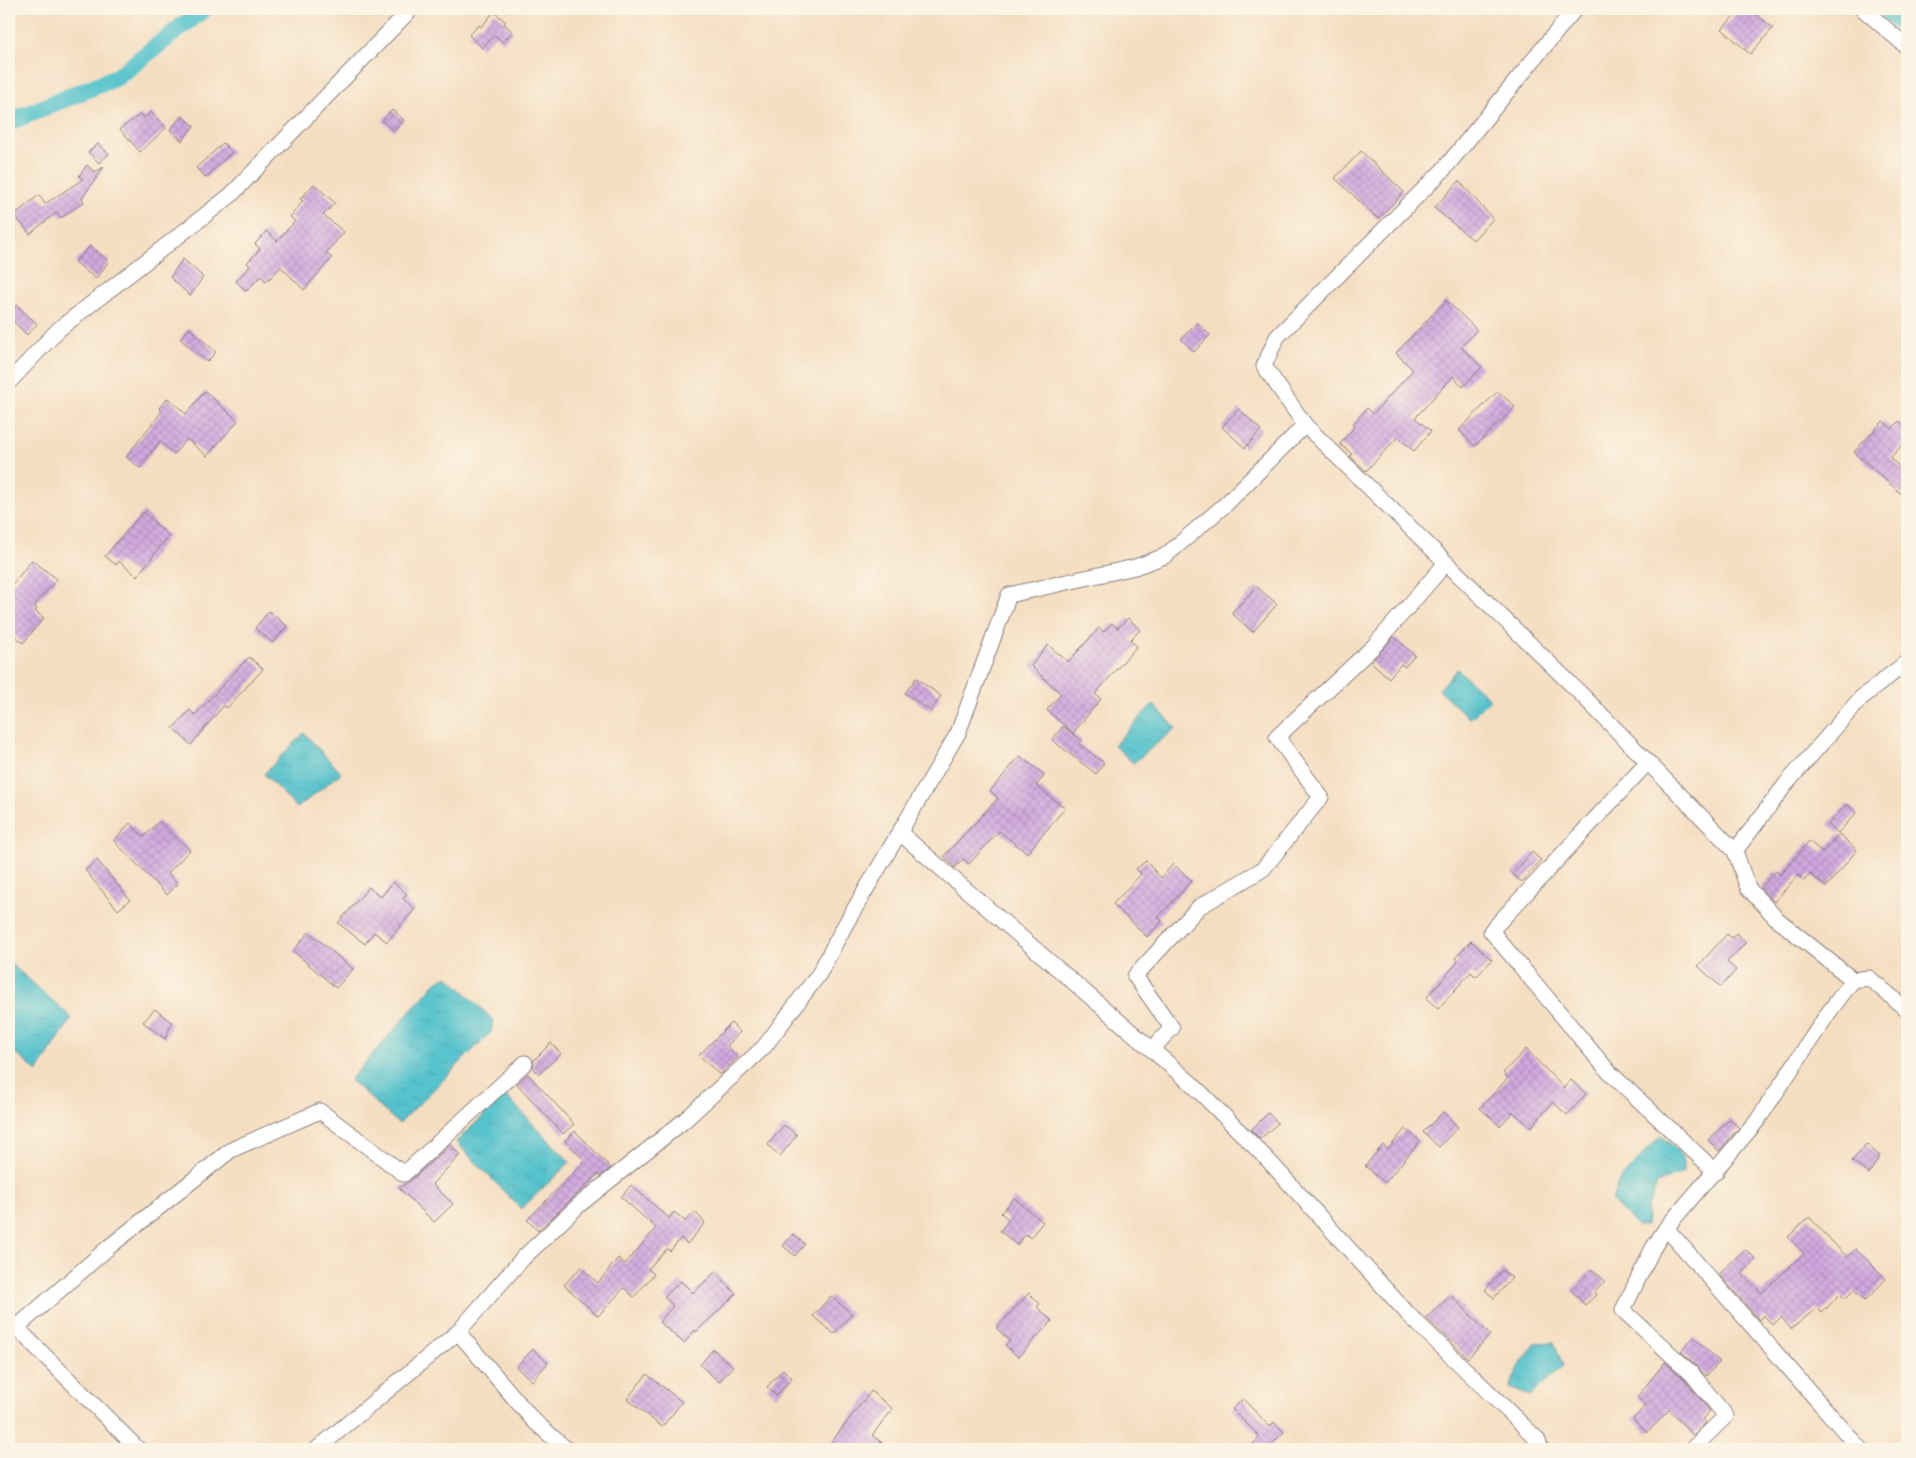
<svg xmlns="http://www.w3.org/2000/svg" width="1916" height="1458" font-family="'IM FELL English',serif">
<defs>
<pattern id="water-ripples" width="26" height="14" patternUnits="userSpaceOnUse" patternTransform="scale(1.25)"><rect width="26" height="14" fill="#55c2cc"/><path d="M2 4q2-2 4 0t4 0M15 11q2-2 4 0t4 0" fill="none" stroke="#4aa6b0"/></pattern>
<pattern id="building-cross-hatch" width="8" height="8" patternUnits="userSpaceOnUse" patternTransform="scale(1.25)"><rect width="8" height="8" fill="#d1a9df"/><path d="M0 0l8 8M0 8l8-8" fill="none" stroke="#b391c0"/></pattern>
</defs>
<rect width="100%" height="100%" fill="#fcf5e5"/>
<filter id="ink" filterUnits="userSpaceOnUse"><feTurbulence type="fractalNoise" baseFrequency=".02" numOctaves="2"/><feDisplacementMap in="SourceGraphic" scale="10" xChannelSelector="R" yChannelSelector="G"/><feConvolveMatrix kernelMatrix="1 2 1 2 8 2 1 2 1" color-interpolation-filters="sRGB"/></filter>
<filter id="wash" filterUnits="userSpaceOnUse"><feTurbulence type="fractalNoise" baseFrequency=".0096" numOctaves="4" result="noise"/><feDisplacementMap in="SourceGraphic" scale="20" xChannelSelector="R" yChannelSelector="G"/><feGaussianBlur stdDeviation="1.12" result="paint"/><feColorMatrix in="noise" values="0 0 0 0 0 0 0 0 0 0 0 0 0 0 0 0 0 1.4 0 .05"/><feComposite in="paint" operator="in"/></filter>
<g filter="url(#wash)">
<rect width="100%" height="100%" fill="#f4dec1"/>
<path fill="url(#water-ripples)" stroke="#3c7284" d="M1457 669 1490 699 1470 719 1439 690Z
M1153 704 1176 728 1133 763 1114 745Z
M304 733 341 773 297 808 264 774Z
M9 962 72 1018 37 1072 9 1047Z
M448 976 493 1020 491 1032 399 1124 350 1080 436 982Z
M505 1095 570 1162 521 1209 456 1142Z
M1661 1135 1683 1156V1172L1657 1184 1648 1207 1646 1226H1637L1612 1201 1618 1182Z
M1554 1342 1563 1366 1530 1396 1510 1388 1518 1368 1536 1343Z"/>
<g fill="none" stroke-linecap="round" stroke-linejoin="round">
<path stroke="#55c2cc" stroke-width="18" d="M1885 9 1907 28
M9 122 117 77 204 9"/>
</g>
<g id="blocks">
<path fill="url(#building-cross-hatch)" d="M1741 9H1750L1773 28 1750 54 1722 29Z
M494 12 506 22 504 24 513 32 503 42 495 35 482 48 469 35 479 25 481 27Z
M392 110 404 120 394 131 382 121Z
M151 112 166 128 140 152 120 129 141 114 144 118Z
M182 116 194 126 182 141 170 130Z
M223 143 232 152 206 178 196 168Z
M98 144 109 154 99 163 88 152Z
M1361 151 1404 192 1378 219 1335 178Z
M87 165 95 172 104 167 82 198 84 202 61 218 57 212 30 234 14 215 39 195 45 204 83 179 79 176Z
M1459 181 1493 219 1473 240 1434 208Z
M314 184 335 203 323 215 344 232 326 253 332 258 304 290 281 267 266 282 261 276 246 291 236 281 250 266 247 263 260 249 255 244 266 231 277 241 295 221 290 217 303 201 300 199Z
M90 246 109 261 96 279 75 262Z
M183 259 203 277 190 296 170 277Z
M1446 300 1477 330 1461 347 1482 367 1463 387 1453 376 1415 418 1431 431 1414 451 1398 437 1366 471 1350 456 1352 454 1340 444 1355 426 1353 424 1367 408 1373 414 1413 370 1396 353Z
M17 305 37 324 27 335 9 317V314Z
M1197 322 1210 335 1194 352 1181 339Z
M189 328 216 352 207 362 180 339Z
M205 391 238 421 207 456 187 439 174 454 160 441 140 468 126 457 162 411 159 408 168 398 186 414Z
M1498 391 1515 407 1475 446 1459 430Z
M1239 409 1261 430 1245 448 1222 427Z
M1883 421 1892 429 1899 421 1907 428V440L1890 458 1907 473V499L1854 452Z
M143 512 169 536 137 576 119 561 116 565 105 556Z
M32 560 57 579 34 606 37 609 35 611 44 618 23 643 9 630V589Z
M1257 587 1277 604 1253 632 1231 613Z
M269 611 287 626 273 643 255 628Z
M1128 618 1140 630 1130 640 1137 646 1095 694 1101 699 1073 733 1047 710 1061 694 1031 666 1048 645 1068 662 1099 628 1104 632 1112 623 1118 628Z
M1394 637 1415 655 1405 667 1401 664 1389 678 1371 662Z
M249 657 263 669 227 708 224 705 191 745 173 728 190 710 195 715Z
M916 678 941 696 931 711 905 693Z
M1063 726 1082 741 1079 744 1104 763 1096 774 1052 740Z
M1020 756 1045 775 1036 786 1065 808 1027 853 999 831 969 864 963 859 955 868 944 856 998 798 990 791Z
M1847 804 1857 812 1838 833 1828 824Z
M159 821 190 850 168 873 178 884 167 895 114 841 130 823 144 837Z
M1839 834 1857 850 1826 887 1810 874 1804 881 1798 875 1774 902 1761 888 1776 871 1780 875 1809 841 1822 852Z
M1532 852 1541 860 1522 882 1513 874Z
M97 860 130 900 118 910 85 870Z
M1146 861 1161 878 1173 864 1192 881 1158 917 1162 921 1147 937 1113 904 1141 874 1136 869Z
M393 882 407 894 403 899 415 909 387 942 374 932 365 944 338 923 369 887 381 897Z
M309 932 353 969 336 988 293 951Z
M1736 933 1746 942 1727 962 1736 970 1721 987 1698 966 1727 934 1732 938Z
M1471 941 1492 960 1476 977 1471 972 1438 1009 1426 998 1458 962 1455 958Z
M155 1009 172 1023 165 1039 143 1022Z
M731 1023 740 1032 727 1046 738 1057 720 1075 699 1055Z
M551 1043 561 1054 539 1074 533 1068 534 1060Z
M1526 1049 1564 1088 1571 1080 1586 1094 1567 1115 1553 1102 1531 1127 1513 1112 1500 1126 1480 1108 1508 1078 1503 1073Z
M528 1074 574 1124 563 1134 517 1084Z
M1443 1112 1458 1127 1439 1147 1423 1132Z
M1268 1113 1278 1123 1260 1139 1251 1130Z
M1730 1119 1739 1128 1719 1151 1708 1140Z
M784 1125 797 1135 780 1156 768 1145Z
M1405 1129 1420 1141 1385 1183 1365 1166 1383 1145 1388 1149Z
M575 1131 611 1168 600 1176 598 1174 538 1231 527 1220 585 1161 565 1141Z
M1866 1144 1880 1156 1869 1174 1852 1161Z
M450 1145 460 1155 432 1184 453 1204 434 1222 399 1188 410 1181Z
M631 1185 669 1218 674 1212 685 1221 695 1212 705 1223 687 1244 681 1238 670 1251 667 1249 648 1269 654 1274 634 1297 624 1288 598 1316 564 1285 581 1267 598 1283 618 1258 625 1264 656 1228 621 1197Z
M1014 1198 1043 1222 1030 1238 1026 1234 1017 1245 1000 1231 1009 1220 1001 1213Z
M1809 1217 1847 1257 1856 1249 1886 1279 1865 1301 1854 1290 1845 1299 1840 1294 1822 1313 1817 1308 1791 1329 1781 1317 1773 1325 1763 1315 1759 1320 1719 1274 1745 1249 1756 1259 1742 1274 1762 1293 1804 1253 1788 1237Z
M793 1234 805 1244 795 1256 783 1246Z
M1592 1269 1605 1281 1594 1293 1596 1295 1585 1305 1571 1290Z
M1502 1270 1512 1278 1494 1298 1485 1290Z
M715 1272 736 1294 696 1332 695 1330 684 1343 659 1322 673 1306 664 1297 681 1281 693 1293Z
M1029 1293 1040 1304 1037 1307 1052 1321 1018 1357 1005 1345 1010 1341 996 1328Z
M1451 1295 1490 1335 1468 1358 1426 1318Z
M831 1296 852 1314 834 1334 813 1316Z
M1694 1337 1720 1362 1706 1376 1681 1351Z
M533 1349 548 1363 532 1381 516 1367Z
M713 1349 733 1366 719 1382 700 1365Z
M1665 1362 1685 1380 1710 1411 1702 1419 1706 1423 1693 1435 1669 1410 1647 1433 1633 1419 1646 1405 1637 1397Z
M783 1369 792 1378 776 1396 767 1387Z
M647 1374 682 1402 662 1427 627 1399Z
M871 1391 893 1409 872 1435 890 1449H826Z
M1243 1399 1270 1427 1274 1422 1284 1432 1267 1449H1248L1260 1437 1232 1409Z"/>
</g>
</g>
<g filter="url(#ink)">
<use href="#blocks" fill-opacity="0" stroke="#8b807e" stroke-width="1"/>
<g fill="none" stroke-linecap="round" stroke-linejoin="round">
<defs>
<path id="street" d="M1863 9 1907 47
M9 382 59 329 231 195 411 9
M1305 425 1580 693 1735 851 1748 888 1777 919 1853 980 1829 1012 1757 1121 1666 1228 1653 1248 1623 1310 1692 1374 1726 1416 1692 1449
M1648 762 1491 931 1609 1072 1716 1172
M900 833 1193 1085 1269 1161 1408 1314 1537 1439 1541 1449
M1735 851 1786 784 1861 698 1907 662
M1853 980 1869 978 1907 1010
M1152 1049 1172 1028 1135 976 1199 907 1263 869 1321 797 1277 737 1374 646 1446 563
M1666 1228 1860 1449
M9 1320 138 1449
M16 1328 109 1247 231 1150 320 1111 404 1174 525 1063
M458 1332 533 1420 566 1449
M317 1449 458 1332 523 1258 579 1205 685 1120 764 1047 819 974 845 925 958 733 1009 595 1135 567 1165 556 1226 504 1305 425 1264 366 1277 337 1444 169 1575 9"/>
</defs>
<use href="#street" stroke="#8b807e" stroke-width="17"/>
<use href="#street" stroke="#fff" stroke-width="15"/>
</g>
</g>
<rect width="1916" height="1458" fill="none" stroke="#fcf5e5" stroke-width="30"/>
</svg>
